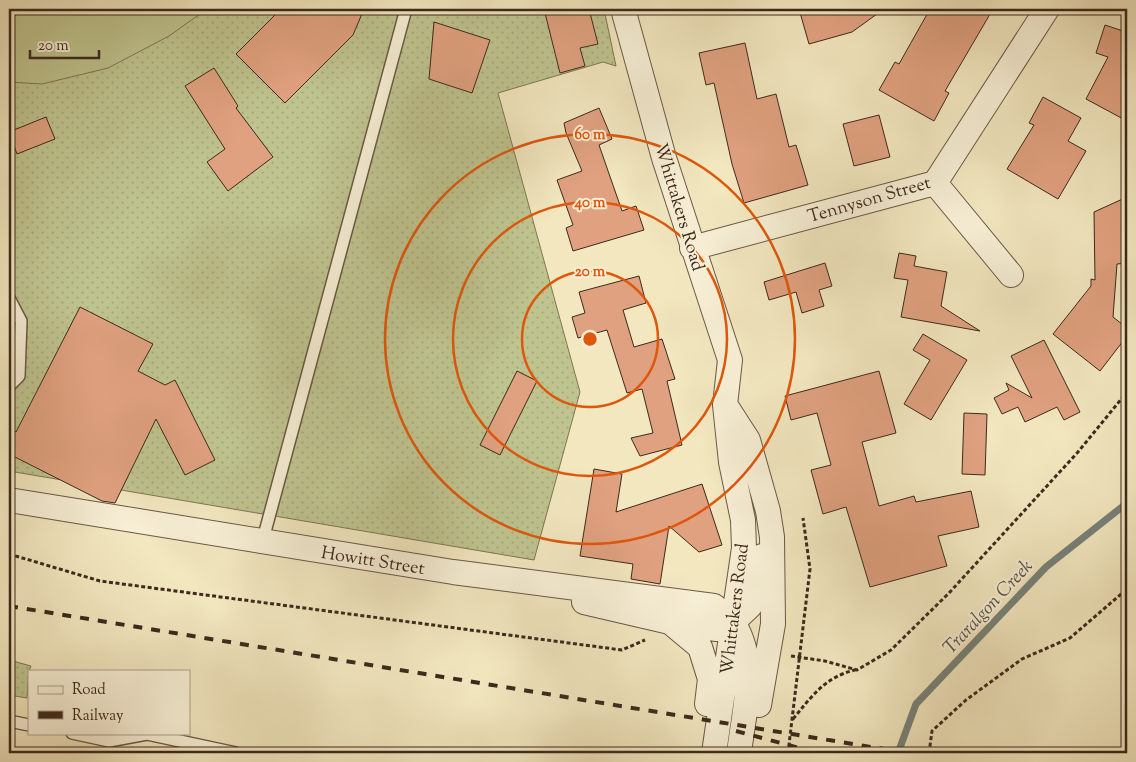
<svg xmlns="http://www.w3.org/2000/svg" width="1136" height="762" font-family="'Sorts Mill Goudy',serif">
<defs>
<pattern id="grass-dots" width="8" height="8" patternUnits="userSpaceOnUse" patternTransform="scale(1.25)"><rect width="8" height="8" fill="#bfc48f"/><path d="M2 2h.1M6 6h.1" fill="none" stroke="#a5a87b" stroke-width="1.8" stroke-linecap="round"/></pattern>
</defs>
<rect width="100%" height="100%" fill="#f2e7bf"/>
<filter id="stains"><feTurbulence type="fractalNoise" baseFrequency=".004" numOctaves="4"/><feColorMatrix values="0 0 0 0 .2 0 0 0 0 .09 0 0 0 0 .02 0 0 0 .5 -.17"/></filter>
<radialGradient id="worn" r=".72"><stop offset=".6" stop-color="#630" stop-opacity="0"/><stop offset="1" stop-color="#630" stop-opacity=".3"/></radialGradient>
<path fill="url(#grass-dots)" stroke="#7e7656" d="M9 9H604L616 66 603 62 498 93 580 392 534 560 9 471Z
M9 660 31 666 29 671 27 698 9 695Z"/>
<path fill="#bfc48f" stroke="#7e7656" d="M9 9H207L169 36 108 68 42 84 9 82Z"/>
<g fill="none" stroke-linecap="round" stroke-linejoin="round">
<path stroke="#77827a" stroke-width="7" d="M898 753 916 704 1046 567 1127 503"/>
</g>
<path fill="#e0a180" stroke="#3d291d" d="M281 9H364L353 35 285 103 236 54Z
M544 9H589L598 44 580 48 585 66 560 73Z
M799 9H884L852 32 809 44Z
M930 9H993L945 91 949 93 934 121 879 90 895 62 899 64Z
M434 22 490 40 472 93 429 79Z
M1127 23V121L1086 99 1108 57 1096 53 1105 25 1123 31Z
M745 43 757 99 776 94 789 147 796 145 808 185 744 203 732 164 714 83 706 85 699 53Z
M214 68 238 106 236 108 273 157 228 191 207 162 225 149 185 86Z
M1043 97 1081 118 1068 141 1086 151 1058 199 1007 169 1034 125 1029 123Z
M599 108 612 139 599 145 622 211 636 206 644 230 573 251 566 228 573 225 557 180 582 171 566 133 564 123Z
M879 115 890 157 854 166 843 124Z
M46 117 55 139 17 154 9 132Z
M1127 197V263L1117 264 1113 317 1127 328V336L1100 371 1053 334 1091 286V279L1095 280 1094 212Z
M899 253 916 256 914 266 947 272 941 306 980 331 901 317 908 280 894 278Z
M825 263 832 286 819 290 824 306 802 313 796 292 769 300 764 282Z
M639 276 646 303 623 310 634 347 662 339 675 379 667 381 682 445 640 456 631 438 653 433 642 389 627 393 607 330 578 338 572 317 585 313 579 292Z
M80 307 153 344 138 371 165 385 175 380 215 460 185 475 156 419 115 503 102 501 9 454V428L16 432Z
M923 334 967 360 931 420 904 404 930 360 913 350Z
M1044 340 1080 412 1064 420 1057 407 1025 422 1018 407 1002 414 994 398 1009 390 1006 383 1032 398 1011 356Z
M517 371 537 381 500 455 480 445Z
M879 371 896 433 862 442 879 506 914 496 916 502 971 491 979 527 938 536 947 566 870 587 846 507 823 514 811 470 831 465 817 413 791 420 785 396Z
M964 413 987 414 985 475 962 474Z
M594 469 622 474 616 512 702 484 722 545 699 552 669 526 660 584 631 579 633 564 580 556Z"/>
<g fill="none" stroke-linecap="round" stroke-linejoin="round">
<defs>
<path id="service" d="M9 298 21 321 19 376 9 386
M262 543 406 9
M9 721 29 725
M72 733 109 741 147 734 236 753"/>
<path id="minor" d="M623 9 664 158 730 360 725 405 731 462 743 520 744 548 714 753
M935 183 1011 275
M692 248 935 183 1047 9
M728 409 748 440 768 511 772 537 773 624 759 705
M9 500 453 572 714 606C720 611 729 617 734 624 758 664 744 710 739 753
M584 602 670 622 700 647 710 679 707 704
M671 623 717 629 733 622 750 606 762 556"/>
</defs>
<use href="#service" stroke="#6a5846" stroke-width="14"/>
<use href="#minor" stroke="#6a5846" stroke-width="26"/>
<path stroke="#3d291d" stroke-width="3" stroke-dasharray="4 2.5" stroke-linecap="butt" d="M9 554 100 581 622 650 645 640
M791 656 825 661 857 670 891 650 949 593 1078 452 1127 392
M793 719C812 696 825 677 855 670
M788 753 810 569 803 518
M929 753 932 731 966 700 1022 659 1070 638 1127 589"/>
<use href="#service" stroke="#f7efd5" stroke-width="11"/>
<use href="#minor" stroke="#f7efd5" stroke-width="24"/>
<path stroke="#3d291d" stroke-width="4" stroke-dasharray="9 9" stroke-linecap="butt" d="M9 606 908 753
M736 731 818 753"/>
</g>
<g fill="none" stroke="#df570d" stroke-width="2.5">
<circle cx="590" cy="339" r="68"/>
<circle cx="590" cy="339" r="137"/>
<circle cx="590" cy="339" r="205"/>
</g>
<g text-anchor="middle" stroke-width="4" stroke-linejoin="round" paint-order="stroke">
<g font-size="18" fill="#3d291d" stroke="#f7efd5">
<text transform="translate(869 199) rotate(-16)" y="6">Tennyson Street</text>
<text transform="translate(680 207) rotate(73)" y="6">Whittakers Road</text>
<text transform="translate(373 560) rotate(9)" y="6">Howitt Street</text>
<text transform="translate(734 609) rotate(-83)" y="6">Whittakers Road</text>
</g>
<g font-size="19" font-style="italic" fill="#554e44" stroke="#f7efd5">
<text transform="translate(987 606) rotate(-47)" y="7">Traralgon Creek</text>
</g>
</g>
<circle cx="590" cy="339" r="8" fill="#df570d" stroke="#f7efd5" stroke-width="2.5"/>
<g font-size="15" text-anchor="middle" font-weight="bold" fill="#df570d" stroke="#f7efd5" stroke-width="4" stroke-linejoin="round" paint-order="stroke">
<text x="590" y="139">60 m</text>
<text x="590" y="207">40 m</text>
<text x="590" y="276">20 m</text>
</g>
<rect width="1136" height="762" fill="none" stroke="#f2e7bf" stroke-width="30"/>
<rect x="10" y="10" width="1116" height="742" fill="none" stroke="#3d291d" stroke-width="2.5"/>
<rect x="15" y="15" width="1106" height="732" fill="none" stroke="#3d291d"/>
<rect x="28" y="670" width="162" height="65" fill="#f7efd5" stroke="#ada08b"/>
<rect x="38" y="686" width="25" height="8" fill="#f7efd5" stroke="#ada08b"/>
<text x="72" y="694" font-size="15" fill="#3d291d">Road</text>
<rect x="38" y="711" width="25" height="8" fill="#3d291d" stroke="#ada08b"/>
<text x="72" y="720" font-size="15" fill="#3d291d">Railway</text>
<path d="M30 50v8h69v-8" fill="none" stroke="#3d291d" stroke-width="2.5"/>
<text x="38" y="50" font-size="15" fill="#3d291d" stroke="#f7efd5" stroke-width="4" paint-order="stroke">20 m</text>
<rect width="100%" height="100%" filter="url(#stains)"/>
<rect width="100%" height="100%" fill="url(#worn)"/>
</svg>
